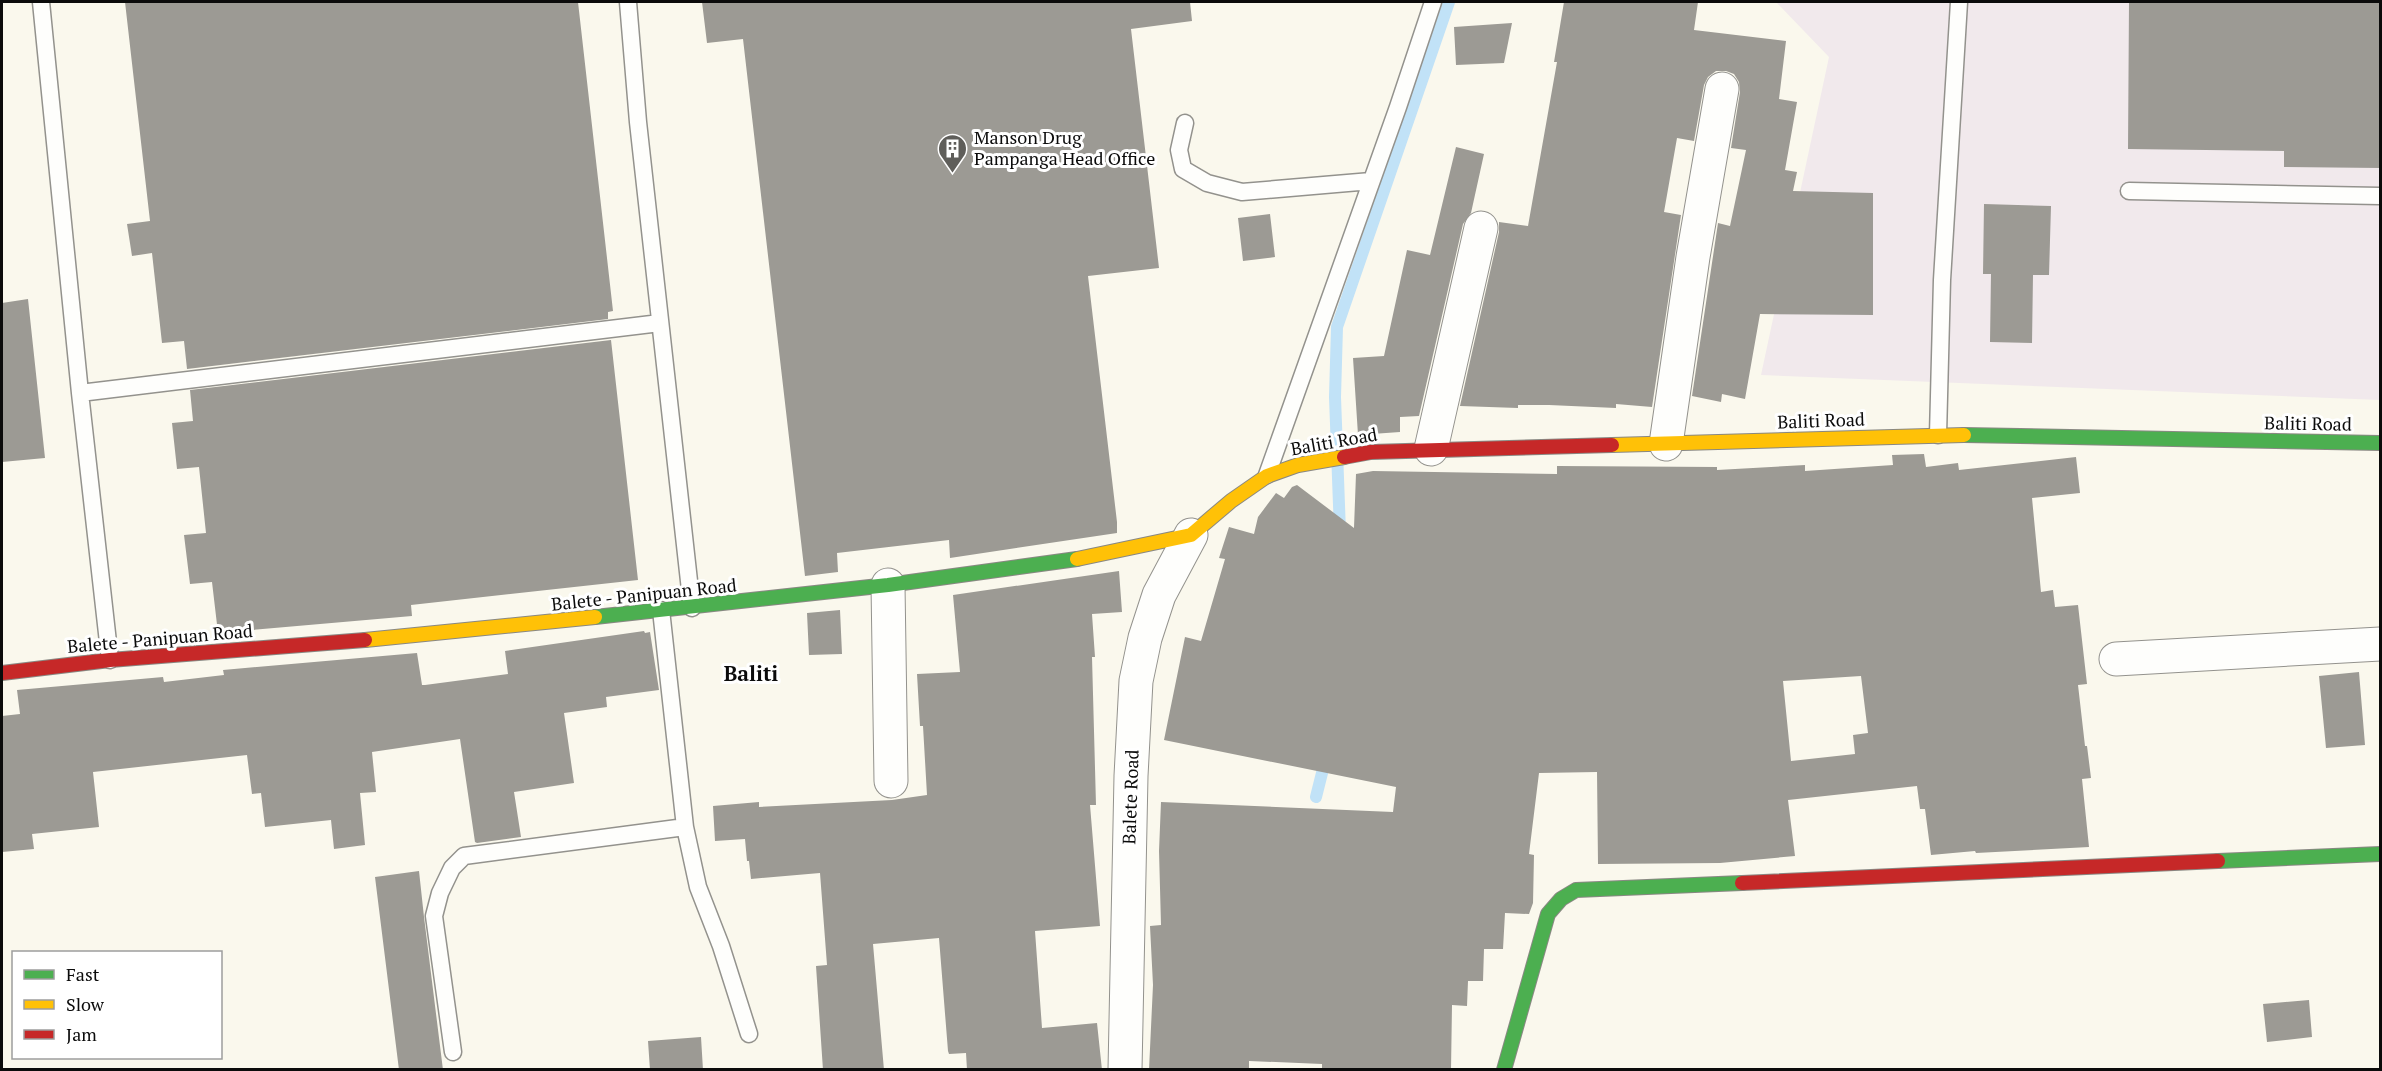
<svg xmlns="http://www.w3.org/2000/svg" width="2382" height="1071" font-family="'PT Serif',serif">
<rect width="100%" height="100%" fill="#faf8ed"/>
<path fill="#f1e9ec" d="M1776 2H2380V400L1761 375 1829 57Z"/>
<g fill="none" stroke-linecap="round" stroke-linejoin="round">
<path stroke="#c1e2f7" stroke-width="12" d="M1340 532 1335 397 1337 327 1449 2
M1316 797 1326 757"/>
</g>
<path fill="#9c9a94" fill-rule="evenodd" d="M125 2H578L613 311 608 312V319L187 369 184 341 162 343 152 253 132 256 127 224 150 221Z
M702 2H1190L1192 21 1131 29 1159 268 1088 276 1117 522V533L950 558 949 540 837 553 838 572 805 576 743 39 707 43Z
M1564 2H1698L1694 30 1786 41 1779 99 1797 102 1785 170 1797 172 1793 191 1873 193V315L1760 314 1745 399 1722 394 1721 402 1692 396 1718 223 1730 226 1746 150 1731 148 1740 92 1739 82 1734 74 1726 71H1716L1708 77 1704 85 1694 141 1677 138 1664 212 1681 215 1652 407 1616 404V408L1549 405H1518V408L1460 406 1499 232V222L1528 226 1557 62H1554Z
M2129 2H2380V168L2284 167V151L2128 149Z
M1512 23 1504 63 1456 65 1454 27Z
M1456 147 1484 154 1471 213 1463 224 1419 416 1400 417V432L1358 435 1353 358 1384 356 1407 250 1430 255Z
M1984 204 2051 206 2049 275H2033L2032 343 1990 342 1991 274H1983Z
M1270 214 1275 257 1243 261 1238 218Z
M28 299 45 458 2 462V303Z
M611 340 638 580 411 605 412 616 218 633 212 582 190 584 184 535 206 533 199 467 177 469 172 423 193 421 190 390Z
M1924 454 1926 467 1958 463 1959 470 2076 457 2080 493 2032 498 2041 592 2053 590 2055 607 2078 605 2087 684 2078 685 2085 746H2087L2091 778 2082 779 2089 847 1976 853 1975 851 1931 855 1925 809H1920L1917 786 1788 800 1795 856 1720 863 1598 864 1597 772 1539 773 1529 854 1534 855 1533 903 1529 914 1505 913 1503 949H1484L1483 981H1468L1467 1006 1452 1005 1451 1070H1322V1064L1249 1061V1070H1149L1153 985 1150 926 1161 925 1159 851 1161 802 1393 812 1396 787 1164 740 1185 637 1201 641 1225 559 1219 558 1229 527 1254 534 1258 517 1276 493 1284 498 1292 487 1297 485 1354 528 1356 474 1373 471 1557 474V466L1717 467V470L1805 465V471L1893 465 1892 455ZM1861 676 1868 733 1853 735 1855 754 1791 761 1783 681Z
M1119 571 1122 612 1092 614 1095 657H1092L1096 805H1090L1100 926 1035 931 1042 1028 1097 1023 1102 1070H967L966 1053 949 1054 948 1051 939 938 873 944 884 1070H823L816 966 827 965 820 873 751 879 749 861H747L745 839 715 841 713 806 759 802V807L892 800 927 795 923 726H920L917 674 960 672 953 595Z
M840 610 842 654 809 655 807 613Z
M644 631 645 633 650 632 659 690 606 697 607 707 564 713 574 783 514 792 521 837 477 843 475 842 460 739 372 752 376 792 360 793 365 845 334 849 331 820 265 827 261 793 252 794 247 755 93 772 99 827 32 834 34 849 2 852V716L20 714 17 690 163 677 164 682 224 675 223 670 417 653 422 685H425L508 674 505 651Z
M2359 672 2365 745 2326 748 2319 676Z
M419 871 424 917 443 1070H399L375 877Z
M2309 1000 2312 1037 2267 1042 2263 1004Z
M701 1037 703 1070H650L648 1041Z"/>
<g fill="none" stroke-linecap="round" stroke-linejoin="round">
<defs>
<path id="lane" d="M41 2 80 393
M628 2 638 122 692 608
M1185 123 1179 150 1183 169 1207 183 1242 192 1371 181
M2129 191 2380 196
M1938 435 1942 280 1959 2
M1267 475 1398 107 1433 2
M110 660 80 393 660 323
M685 827 698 887 721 946 749 1034
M453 1052 434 916 440 893 452 868 464 856 685 827 661 610"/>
<path id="street" d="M1666 444 1693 257 1722 89
M1431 449 1481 228
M888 585 891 781
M2116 659 2380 644
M1125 1070 1131 776 1136 681 1145 638 1159 595 1191 535"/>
<path id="fast" d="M1964 435 2380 443
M595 617 888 585 1077 559
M2218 861 2380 854
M1504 1070 1548 914 1561 899 1576 890 1742 883"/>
<path id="slow" d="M1612 445 1964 435
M1077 559 1191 535 1231 501 1267 476 1298 465 1344 457
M365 640 595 617"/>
<path id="jam" d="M1344 457 1371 452 1612 445
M2 673 110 660 365 640
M1742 883 2218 861"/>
</defs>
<use href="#lane" stroke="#93928d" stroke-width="19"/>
<use href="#street" stroke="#93928d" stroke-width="35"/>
<use href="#fast" stroke="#898883" stroke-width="16"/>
<use href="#slow" stroke="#898883" stroke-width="16"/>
<use href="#jam" stroke="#898883" stroke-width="16"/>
<use href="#lane" stroke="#fefefc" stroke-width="16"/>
<use href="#street" stroke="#fefefc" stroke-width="33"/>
<use href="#fast" stroke="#4caf50" stroke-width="14"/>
<use href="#slow" stroke="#ffc107" stroke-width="14"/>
<use href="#jam" stroke="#c62828" stroke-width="14"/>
</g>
<defs>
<symbol id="building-pin" viewBox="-11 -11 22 30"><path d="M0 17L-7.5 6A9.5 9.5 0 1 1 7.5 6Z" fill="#5f5e5a" stroke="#fff"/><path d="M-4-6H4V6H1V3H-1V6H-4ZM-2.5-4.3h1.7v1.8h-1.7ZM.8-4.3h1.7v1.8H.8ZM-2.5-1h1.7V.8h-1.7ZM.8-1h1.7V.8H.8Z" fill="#fff"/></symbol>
</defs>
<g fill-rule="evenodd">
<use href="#building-pin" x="936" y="132" width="33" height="45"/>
</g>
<g text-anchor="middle" stroke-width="6" stroke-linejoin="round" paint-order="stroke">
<g font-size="18" fill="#0b0b0b" stroke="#fff" text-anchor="start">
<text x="974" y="144">Manson Drug<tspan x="974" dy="21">Pampanga Head Office</tspan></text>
</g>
<g font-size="18" fill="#0b0b0b" stroke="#fff">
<text transform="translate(1821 421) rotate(-2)" y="6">Baliti Road</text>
<text transform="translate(2308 424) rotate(1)" y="6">Baliti Road</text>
<text transform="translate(1334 442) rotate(-10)" y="6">Baliti Road</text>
<text transform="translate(644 595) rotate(-6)" y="6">Balete - Panipuan Road</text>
<text transform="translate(160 639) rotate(-5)" y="6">Balete - Panipuan Road</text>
<text transform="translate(1131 797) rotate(-88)" y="6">Balete Road</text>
</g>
<g font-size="21" font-weight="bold" fill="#0b0b0b" stroke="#fff">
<text x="751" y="681">Baliti</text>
</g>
</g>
<rect width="2382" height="1071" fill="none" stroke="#0b0b0b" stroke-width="6"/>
<rect x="12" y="951" width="210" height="108" fill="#ffffff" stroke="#9d9d9d" stroke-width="1.5"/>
<rect x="24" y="970" width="30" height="9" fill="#4caf50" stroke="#9d9d9d" stroke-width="1.5"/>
<text x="66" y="981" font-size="18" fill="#0b0b0b">Fast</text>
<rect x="24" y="1000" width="30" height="9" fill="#ffc107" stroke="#9d9d9d" stroke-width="1.5"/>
<text x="66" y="1011" font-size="18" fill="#0b0b0b">Slow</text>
<rect x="24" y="1030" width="30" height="9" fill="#c62828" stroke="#9d9d9d" stroke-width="1.5"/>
<text x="66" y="1041" font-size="18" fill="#0b0b0b">Jam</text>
</svg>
